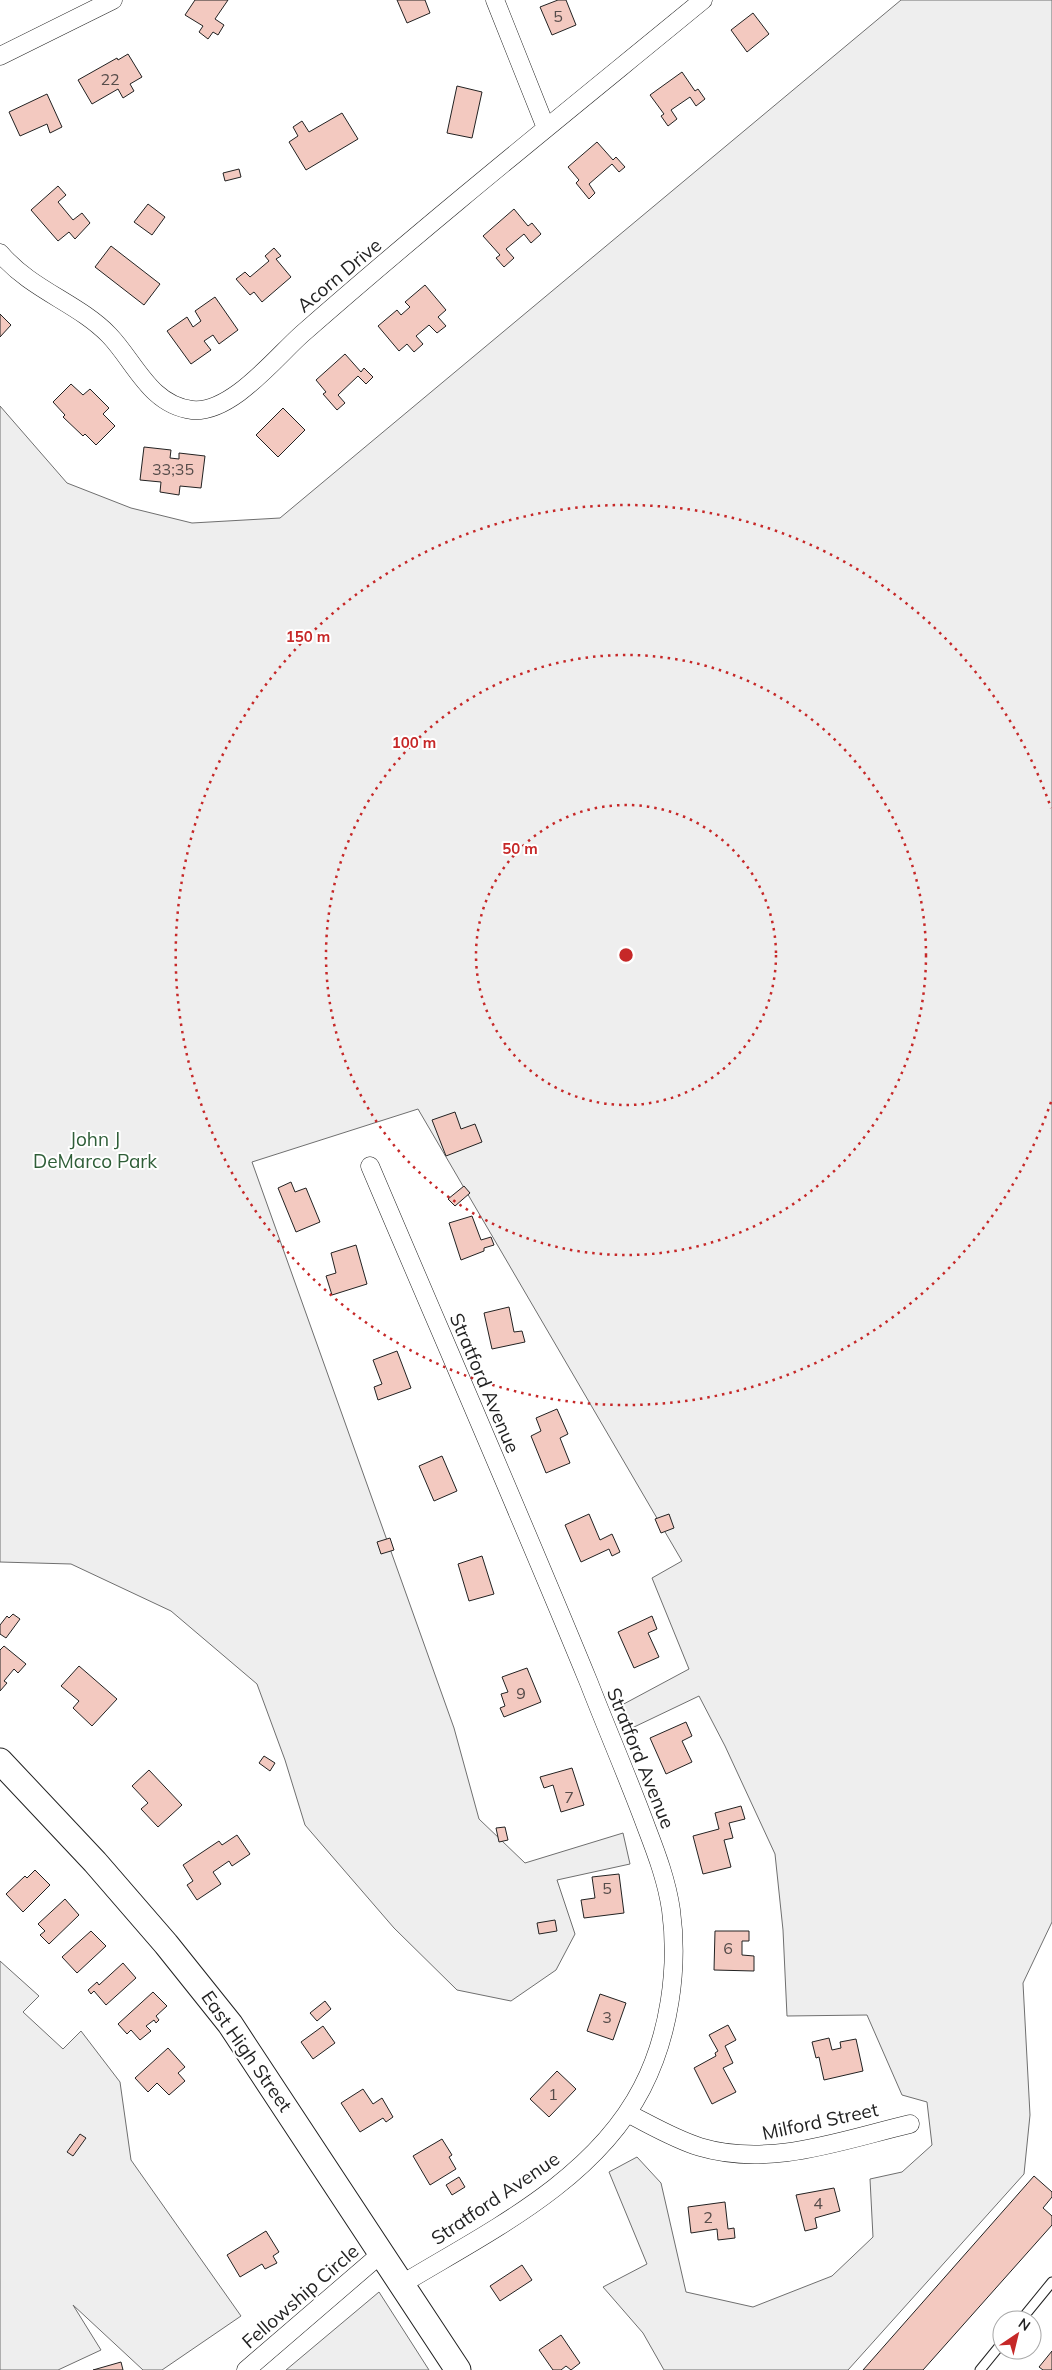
<svg xmlns="http://www.w3.org/2000/svg" width="1052" height="2370" font-family="Mulish,sans-serif">
<rect width="100%" height="100%" fill="#fff"/>
<path fill="#eee" stroke="#6f6f6f" d="M901 0H1052V1922L1023 1983 1030 2115 1024 2174 848 2370H664L643 2333 603 2287 647 2264 609 2172 637 2157 661 2183 686 2292 753 2307 832 2276 873 2237 870 2179 902 2172 932 2145 927 2102 902 2095 867 2015 787 2016 783 1930 775 1854 725 1746 699 1696 632 1728 620 1706 689 1669 652 1578 682 1561 418 1109 252 1162 454 1728 479 1819 525 1863 623 1833 630 1864 557 1880 575 1934 556 1970 511 2001 457 1990 394 1928 305 1825 285 1760 257 1684 171 1611 71 1564 0 1562V406L67 483 131 508 192 523 280 518Z
M0 1961 39 1996 23 2012 63 2049 81 2031 120 2082 131 2160 241 2316 162 2370H143L73 2305 101 2350 58 2370H0Z
M379 2292 429 2370H286Z"/>
<path fill="#f3c9c0" stroke="#222" d="M195 0H228L215 19 224 25 218 35 213 32 208 39 199 32 203 26 185 15Z
M397 0H425L430 13 407 23Z
M558 0H566L576 25 552 35 540 7Z
M753 13 769 34 747 52 731 30Z
M128 54 142 77 130 84 134 91 123 98 118 89 92 104 78 80 117 58 118 60Z
M682 72 695 91 698 89 705 99 696 106 690 97 671 110 677 119 668 126 661 116 664 114 650 95Z
M457 86 482 92 472 138 447 133Z
M47 94 62 127 50 133 47 124 20 136 9 112Z
M342 113 358 139 306 170 289 142 298 136 293 127 302 121 309 132Z
M597 142 613 160 616 157 625 167 619 172 612 164 589 184 595 193 589 199 576 183 579 180 568 167Z
M239 169 241 177 225 181 223 173Z
M58 186 66 195 58 202 73 220 82 213 90 223 75 239 69 232 58 241 31 210Z
M148 204 165 217 152 235 134 222Z
M514 209 528 226 532 223 541 234 531 243 524 234 506 249 514 258 504 267 496 258 500 255 483 236Z
M111 246 160 284 144 305 95 267Z
M274 248 281 256 276 259 291 277 262 302 254 292 250 295 236 279 245 272 250 277 269 261 265 256Z
M425 285 446 310 438 317 446 326 437 333 429 325 416 336 423 344 414 352 407 344 399 351 378 326 397 310 401 315 410 307 405 302Z
M215 297 238 330 219 344 213 335 204 341 211 350 191 364 167 331 187 317 193 327 201 321 195 311Z
M0 314 11 325 0 337Z
M345 354 361 372 364 368 373 377 366 384 358 376 338 395 345 403 337 410 323 394 326 392 316 380Z
M71 384 83 395 90 389 109 408 103 414 115 426 96 445 85 434 83 436 63 417 65 415 53 402Z
M283 408 305 430 278 457 256 435Z
M144 447 171 450 170 458 179 459V453L205 456 201 488 180 486 179 495 160 492 161 482 140 480Z
M455 1112 461 1129 475 1124 482 1142 446 1156 432 1120Z
M291 1182 295 1192 306 1188 320 1222 296 1232 278 1188Z
M464 1186 470 1193 455 1206 448 1199Z
M472 1216 481 1240 491 1237 494 1245 484 1248V1251L461 1260 449 1223Z
M356 1245 367 1284 332 1295 326 1276 336 1273 331 1253Z
M509 1307 514 1332 522 1331 525 1342 492 1349 484 1313Z
M397 1351 411 1388 378 1400 374 1387 382 1384 373 1360Z
M557 1409 568 1434 560 1438 570 1463 546 1473 531 1436 541 1431 536 1418Z
M442 1456 457 1491 434 1501 419 1466Z
M589 1514 600 1540 612 1534 620 1552 612 1556 609 1549 581 1562 565 1525Z
M669 1514 674 1528 661 1533 655 1519Z
M390 1538 394 1550 381 1554 377 1542Z
M482 1556 494 1594 469 1601 458 1564Z
M13 1614 20 1619 6 1638 0 1634V1625L7 1616 9 1618Z
M652 1616 657 1629 648 1633 659 1657 634 1668 618 1632Z
M4 1646 26 1664 18 1673 14 1669 4 1681 7 1683 0 1691V1650Z
M79 1666 117 1699 92 1726 73 1708 79 1701 61 1686Z
M527 1668 541 1702 504 1717 500 1708 505 1706 501 1694 508 1692 502 1677Z
M686 1722 692 1736 682 1741 692 1762 666 1774 650 1738Z
M264 1756 275 1763 270 1771 259 1763Z
M572 1768 584 1805 561 1812 553 1785 544 1788 540 1777Z
M149 1770 182 1805 158 1827 141 1809 148 1803 132 1786Z
M741 1806 745 1819 729 1823 733 1838 724 1840 731 1867 703 1874 693 1836 719 1829 715 1813Z
M505 1827 508 1840 499 1842 496 1828Z
M237 1835 250 1854 232 1866 229 1861 213 1872 221 1884 197 1900 187 1885 193 1881 183 1865 219 1841 222 1845Z
M35 1870 50 1885 23 1912 6 1894 25 1876 27 1878Z
M619 1874 624 1913 584 1918 581 1900 595 1898 592 1877Z
M65 1899 79 1915 49 1944 40 1935 45 1931 38 1924Z
M555 1920 557 1931 539 1934 537 1923Z
M91 1931 106 1946 77 1973 62 1957Z
M715 1931H749V1941H742V1955L754 1956V1971L714 1970Z
M123 1963 136 1978 106 2005 94 1991 91 1994 88 1990 97 1982 99 1985Z
M153 1992 167 2006 156 2016 159 2020 156 2023 154 2020 146 2026 151 2031 140 2040 131 2030 127 2034 118 2024Z
M600 1994 626 2003 613 2040 587 2031Z
M325 2001 331 2009 317 2021 310 2013Z
M728 2025 736 2040 725 2046 733 2063 723 2068 736 2092 712 2104 694 2068 716 2056 715 2053 718 2051 709 2035Z
M323 2026 335 2043 313 2059 301 2042Z
M829 2038 832 2050 841 2048 840 2042 856 2039 863 2071 824 2080 819 2057 816 2058 812 2042Z
M168 2048 185 2067 178 2073 185 2081 169 2095 157 2083 148 2092 135 2078Z
M557 2071 576 2089 549 2117 530 2099Z
M363 2089 373 2104 382 2098 393 2117 386 2122 383 2118 360 2132 341 2103Z
M80 2134 86 2138 73 2156 67 2152Z
M442 2139 452 2155 449 2157 456 2169 430 2185 413 2156Z
M1034 2176 1052 2192V2197L1043 2208 1052 2216V2225L923 2370H863Z
M459 2177 465 2187 452 2195 446 2185Z
M834 2188 840 2211 815 2218 817 2228 805 2231 796 2195Z
M725 2202 728 2229 734 2228 735 2238 718 2240 717 2229 691 2233 688 2207Z
M266 2231 279 2252 273 2256 277 2263 265 2269 262 2264 240 2277 227 2255Z
M522 2265 532 2280 500 2301 490 2286Z
M561 2335 580 2363 571 2370 566 2366 561 2370H553L539 2350Z
M1052 2351V2370H1043L1039 2367Z
M121 2362 123 2370H93Z"/>
<g fill="none" stroke-linecap="round" stroke-linejoin="round">
<defs>
<path id="service" d="M1021 2320 1052 2282
M980 2370 1002 2343"/>
<path id="minor" d="M495 0 546 128
M0 56 113 0
M0 253C31 290 78 303 109 335 135 362 150 405 192 410 231 414 275 358 302 334 433 219 569 110 703 0
M370 1166C443 1338 518 1510 589 1683 608 1732 629 1780 647 1829 657 1855 667 1882 671 1910 679 1969 669 2036 642 2088 594 2181 488 2232 402 2284
M627 2113C651 2125 674 2139 700 2147 770 2168 842 2140 910 2124
M246 2370 382 2253"/>
<path id="secondary" d="M0 1761 95 1862 166 1944 230 2024 458 2370"/>
</defs>
<use href="#service" stroke="#222" stroke-width="11"/>
<use href="#minor" stroke="#222" stroke-width="19"/>
<use href="#secondary" stroke="#222" stroke-width="27"/>
<use href="#service" stroke="#fff" stroke-width="9"/>
<use href="#minor" stroke="#fff" stroke-width="18"/>
<use href="#secondary" stroke="#fff" stroke-width="25"/>
</g>
<g fill="none" stroke="#c62828" stroke-width="2.5" stroke-dasharray="2.5 5">
<circle cx="626" cy="955" r="150"/>
<circle cx="626" cy="955" r="300"/>
<path d="M1051 1102A450 450 0 1 1 1051 808"/>
</g>
<g text-anchor="middle" stroke-width="4" stroke-linejoin="round" paint-order="stroke">
<g font-size="16" fill="#564c4a">
<text x="558" y="22">5</text>
<text x="110" y="85">22</text>
<text x="173" y="475">33;35</text>
<text x="521" y="1699">9</text>
<text x="569" y="1803">7</text>
<text x="607" y="1894">5</text>
<text x="728" y="1954">6</text>
<text x="607" y="2023">3</text>
<text x="553" y="2100">1</text>
<text x="818" y="2209">4</text>
<text x="708" y="2223">2</text>
</g>
<g font-size="19" fill="#222" stroke="#fff">
<text transform="translate(339 275) rotate(-40)" y="7">Acorn Drive</text>
<text transform="translate(485 1383) rotate(67)" y="7">Stratford Avenue</text>
<text transform="translate(641 1758) rotate(68)" y="7">Stratford Avenue</text>
<text transform="translate(247 2051) rotate(55)" y="7">East High Street</text>
<text transform="translate(820 2121) rotate(-12)" y="7">Milford Street</text>
<text transform="translate(495 2198) rotate(-34)" y="7">Stratford Avenue</text>
<text transform="translate(300 2296) rotate(-41)" y="7">Fellowship Circle</text>
</g>
<g font-size="19" fill="#2f5e38" stroke="#fff">
<text x="95" y="1146">John J<tspan x="95" dy="22">DeMarco Park</tspan></text>
</g>
</g>
<circle cx="626" cy="955" r="8" fill="#c62828" stroke="#fff" stroke-width="2.5"/>
<g font-size="15" text-anchor="middle" font-weight="bold" fill="#c62828" stroke="#fff" stroke-width="4" stroke-linejoin="round" paint-order="stroke">
<text x="308" y="642">150 m</text>
<text x="414" y="748">100 m</text>
<text x="520" y="854">50 m</text>
</g>
<g transform="translate(1017 2335) rotate(35)"><circle r="24" fill="#ffffff" stroke="#a7a7a7"/>
<path d="M0-4L9 19L0 12L-9 19Z" fill="#c62828"/>
<text y="-8" font-size="14" font-weight="bold" text-anchor="middle" fill="#222222">N</text>
</g>
</svg>
